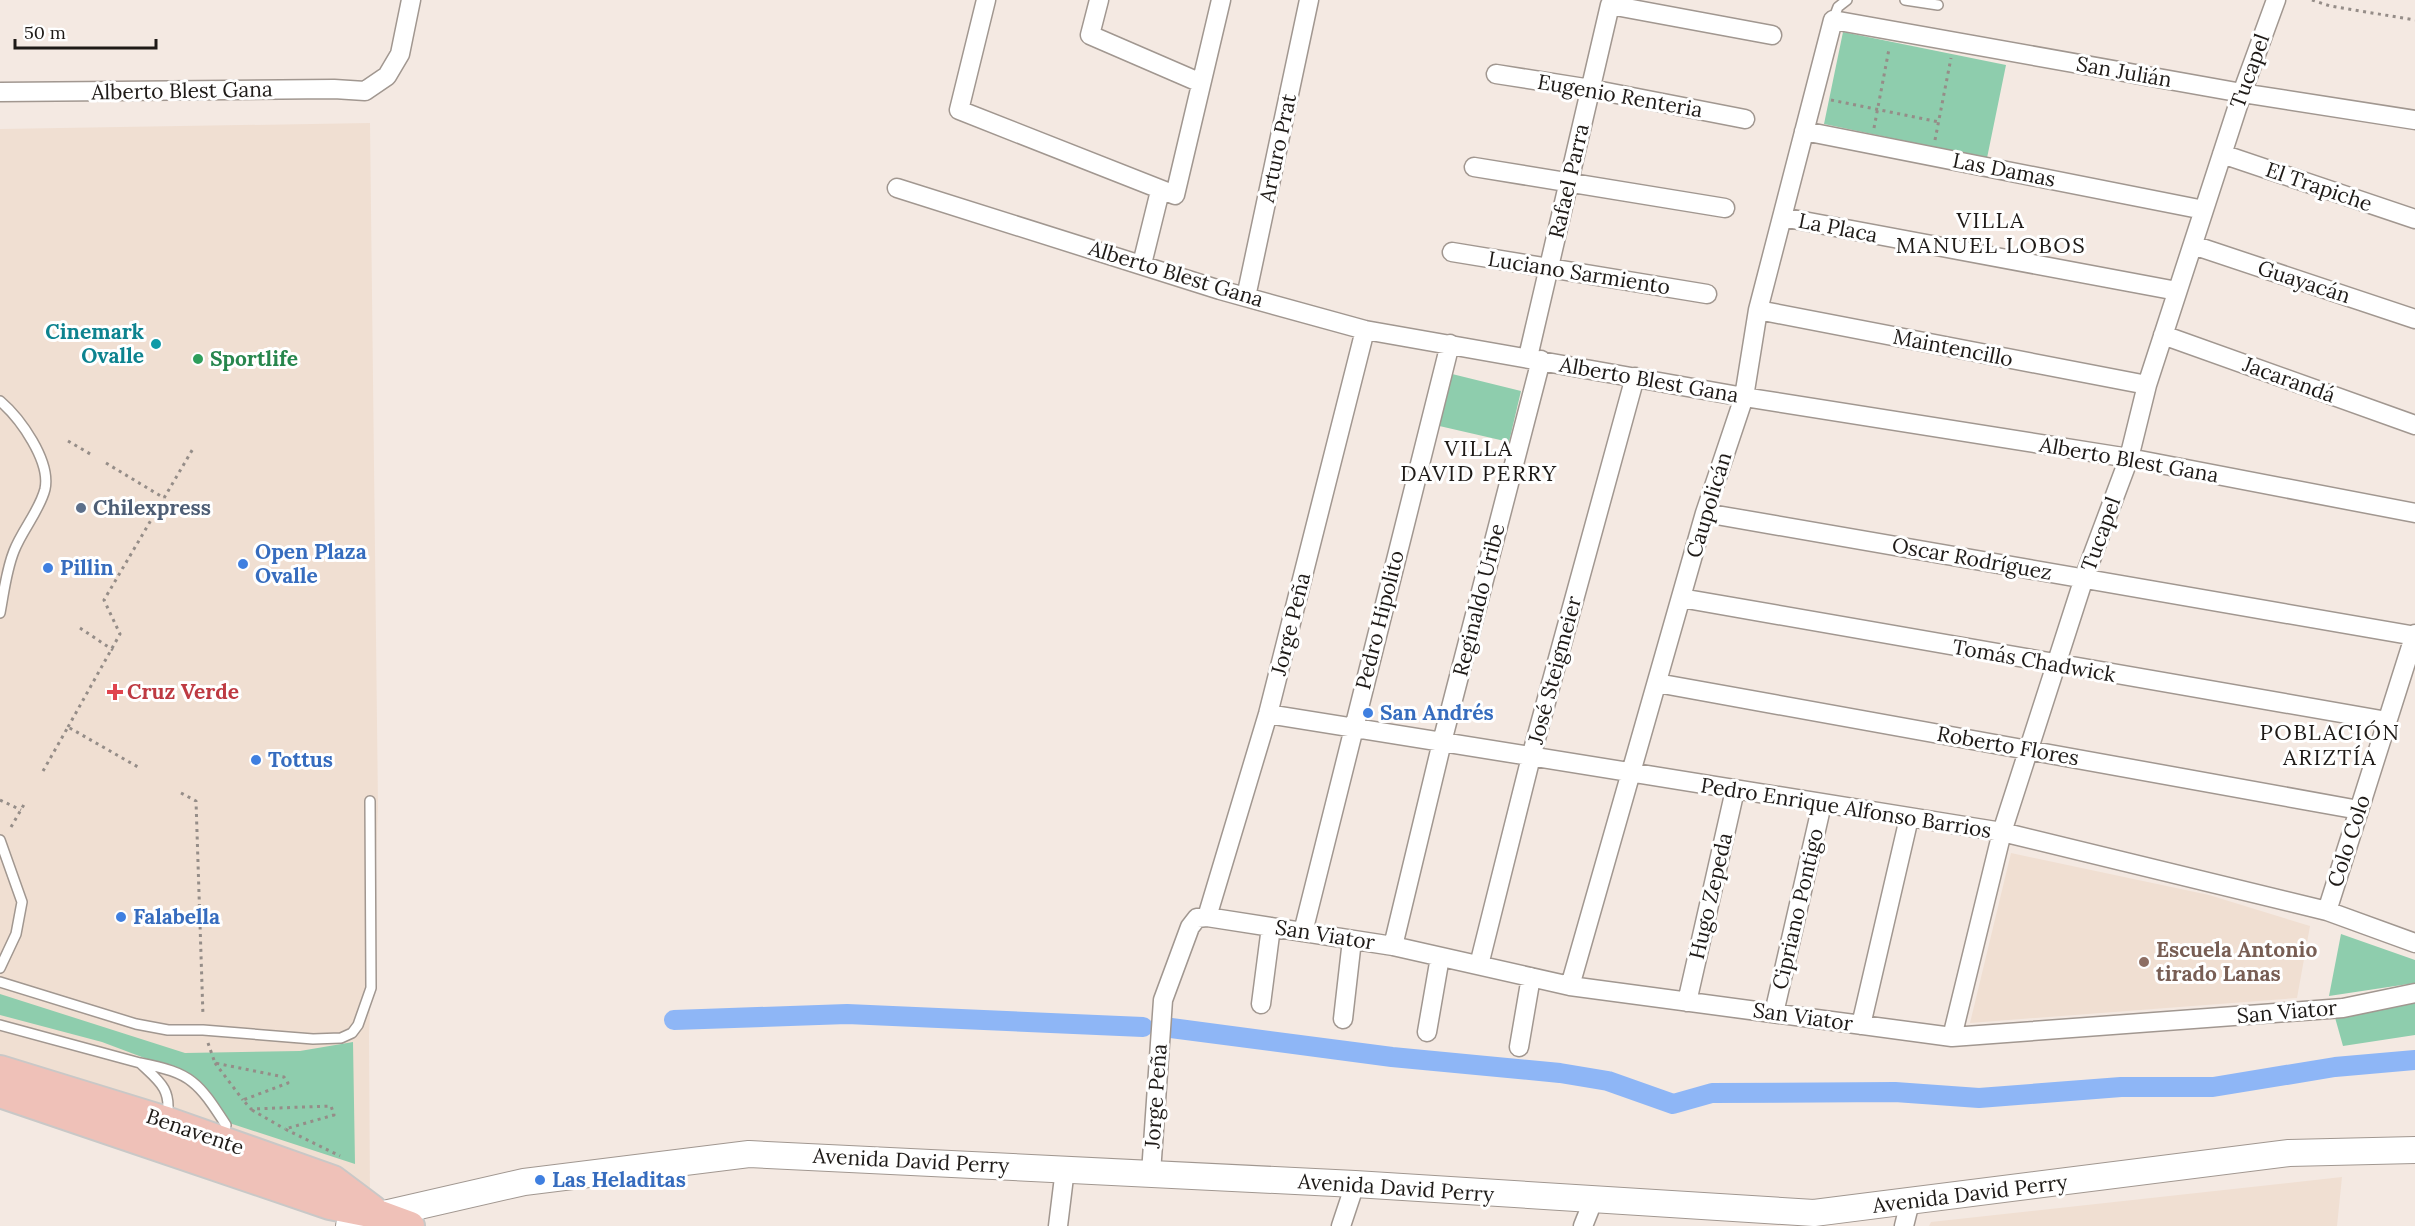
<svg xmlns="http://www.w3.org/2000/svg" width="2415" height="1226" font-family="Lora,serif">
<rect width="100%" height="100%" fill="#f4e9e2"/>
<path fill="#f0dfd2" d="M370 123 378 807 369 1035 370 1201 0 1083V129Z
M2011 853 2209 895 2310 926 2297 998 1970 1023Z
M2342 1177 2337 1226H1929L1931 1222Z"/>
<path fill="#8ecdad" d="M1843 32 2006 65 1987 158 1824 124Z
M1448 373 1521 391 1509 442 1435 425Z
M2341 934 2415 960V983L2329 996Z
M0 994 185 1053 300 1051 353 1042 355 1164 217 1119 195 1077 102 1042 0 1015Z
M2415 1003V1035L2343 1046 2334 1014Z"/>
<g fill="none" stroke-linecap="round" stroke-linejoin="round">
<path stroke="#8eb6f6" stroke-width="20" d="M674 1020 847 1014 1143 1027
M1171 1028 1392 1057 1560 1073 1608 1081 1673 1104 1712 1093 1895 1092 1979 1098 2121 1087H2213L2335 1067 2415 1060"/>
<defs>
<path id="service" d="M1905 0 1938 5
M1833 20 1838 7 1847 0
M0 401C20 418 51 461 45 489 40 510 22 530 14 551 6 571 4 592 0 613
M0 840 22 902 16 934 0 968
M0 982 136 1024 168 1030H203L313 1039 341 1038 352 1033 358 1025 371 988 370 801
M0 1025 140 1063
M167 1117C172 1089 159 1081 140 1063 192 1073 198 1082 226 1125L223 1138"/>
<path id="minor" d="M986 0 959 110 1175 195 1221 0
M1099 0 1090 35 1201 83
M1496 74 1591 89 1745 119
M0 92 334 89 365 91 387 76 400 54 411 0
M1804 131 2204 210
M2222 154 2415 219
M1474 167 1725 208
M897 188 1220 290 1365 330 1744 397 2129 458 2415 513
M1782 217 2177 291
M2193 245 2415 319
M1452 252 1707 294
M1142 264 1160 191
M1246 297 1309 0
M1758 310 2147 385
M2163 335 2415 425
M1528 357 1610 5 1772 35
M1705 513 2415 636
M1681 598 2387 721
M1657 683 2359 810
M1268 714 2002 832 2327 911 2415 943
M2327 911 2415 634
M1207 917 1268 714 1365 330
M1303 932 1450 344
M1393 946 1442 742 1541 360
M1479 965 1531 757 1635 377
M1570 986 1705 513 1744 397 1758 310 1833 20 2242 93 2415 120
M1687 1002 1735 790
M1261 1004 1271 927
M1774 1013 1822 804
M1343 1019 1352 940
M1861 1025 1909 818
M1427 1032 1440 957
M1952 1037 2002 832 2084 578 2129 458 2147 385 2242 93 2276 0
M1519 1047 1531 977
M1151 1173 1163 1000 1190 927 1197 918 1207 917 1393 946 1570 986 1952 1037 2343 1008 2415 993
M1058 1226 1065 1169
M1341 1226 1355 1184
M1583 1226 1593 1201
M1904 1226 1910 1202"/>
<path id="secondary" d="M349 1226 380 1215 524 1182 749 1154 1355 1184 1814 1213 2289 1153 2415 1150"/>
<path id="primary" d="M0 1070 166 1121 333 1180 373 1210
M0 1093 330 1205 380 1215 410 1226"/>
</defs>
<use href="#service" stroke="#a19790" stroke-width="12"/>
<use href="#minor" stroke="#a19790" stroke-width="21"/>
<use href="#secondary" stroke="#a19790" stroke-width="28"/>
<use href="#primary" stroke="#c9c8c7" stroke-width="32"/>
<path stroke="#958d88" stroke-width="3" stroke-dasharray="3 4.5" stroke-linecap="butt" d="M2312 0 2330 6 2415 20
M1831 100 1939 122
M1874 128 1889 49
M1935 140 1951 58
M68 441 92 455
M106 463 164 498
M80 628 113 650
M68 727 120 634 104 600 194 447
M43 771 68 727 138 767
M181 793 196 801 203 1016
M0 800 21 810
M11 827 26 801
M208 1043 215 1063 284 1077 288 1083 243 1100 251 1109 331 1106 334 1115 285 1129 340 1156
M215 1063 243 1100
M252 1110 285 1129"/>
<use href="#service" stroke="#fff" stroke-width="9"/>
<use href="#minor" stroke="#fff" stroke-width="18"/>
<use href="#secondary" stroke="#fff" stroke-width="26"/>
<use href="#primary" stroke="#efc1b8" stroke-width="28"/>
</g>
<circle fill="#0f9aa8" stroke="#fff" stroke-width="2" cx="156" cy="344" r="6"/>
<circle fill="#2e9e5b" stroke="#fff" stroke-width="2" cx="198" cy="359" r="6"/>
<circle fill="#5c6f8a" stroke="#fff" stroke-width="2" cx="81" cy="508" r="6"/>
<g fill="#3f7fe0" stroke="#fff" stroke-width="2">
<circle cx="243" cy="564" r="6"/>
<circle cx="48" cy="568" r="6"/>
<circle cx="1368" cy="713" r="6"/>
<circle cx="256" cy="760" r="6"/>
<circle cx="121" cy="917" r="6"/>
<circle cx="540" cy="1180" r="6"/>
</g>
<path fill="#e0444e" stroke="#fff" stroke-width="2" d="M112 683h6v6h6v6h-6v6h-6v-6h-6v-6h6z"/>
<circle fill="#8d6e63" stroke="#fff" stroke-width="2" cx="2144" cy="962" r="6"/>
<g text-anchor="middle" stroke-width="6" stroke-linejoin="round" paint-order="stroke">
<g font-size="21" fill="#1e1a17" stroke="#fff">
<text transform="translate(2250 71) rotate(-70)" y="7">Tucapel</text>
<text transform="translate(2124 72) rotate(10)" y="7">San Julián</text>
<text transform="translate(182 91) rotate(-1)" y="7">Alberto Blest Gana</text>
<text transform="translate(1620 96) rotate(10)" y="7">Eugenio Renteria</text>
<text transform="translate(1278 148) rotate(-78)" y="7">Arturo Prat</text>
<text transform="translate(2004 170) rotate(11)" y="7">Las Damas</text>
<text transform="translate(1569 181) rotate(-77)" y="7">Rafael Parra</text>
<text transform="translate(2319 187) rotate(19)" y="7">El Trapiche</text>
<text transform="translate(1838 228) rotate(11)" y="7">La Placa</text>
<text transform="translate(1579 273) rotate(9)" y="7">Luciano Sarmiento</text>
<text transform="translate(1176 274) rotate(17)" y="7">Alberto Blest Gana</text>
<text transform="translate(2304 282) rotate(18)" y="7">Guayacán</text>
<text transform="translate(1953 348) rotate(11)" y="7">Maintencillo</text>
<text transform="translate(1649 380) rotate(10)" y="7">Alberto Blest Gana</text>
<text transform="translate(2289 380) rotate(20)" y="7">Jacarandá</text>
<text transform="translate(2129 460) rotate(10)" y="7">Alberto Blest Gana</text>
<text transform="translate(1709 505) rotate(-73)" y="7">Caupolicán</text>
<text transform="translate(2101 534) rotate(-70)" y="7">Tucapel</text>
<text transform="translate(1972 559) rotate(10)" y="7">Oscar Rodríguez</text>
<text transform="translate(1479 600) rotate(-76)" y="7">Reginaldo Uribe</text>
<text transform="translate(1380 620) rotate(-76)" y="7">Pedro Hipolito</text>
<text transform="translate(1291 624) rotate(-76)" y="7">Jorge Peña</text>
<text transform="translate(2034 661) rotate(10)" y="7">Tomás Chadwick</text>
<text transform="translate(1555 670) rotate(-75)" y="7">José Steigmeier</text>
<text transform="translate(2008 746) rotate(10)" y="7">Roberto Flores</text>
<text transform="translate(1846 808) rotate(9)" y="7">Pedro Enrique Alfonso Barrios</text>
<text transform="translate(2349 841) rotate(-72)" y="7">Colo Colo</text>
<text transform="translate(1711 896) rotate(-77)" y="7">Hugo Zepeda</text>
<text transform="translate(1798 909) rotate(-77)" y="7">Cipriano Pontigo</text>
<text transform="translate(1325 935) rotate(9)" y="7">San Viator</text>
<text transform="translate(2287 1012) rotate(-5)" y="7">San Viator</text>
<text transform="translate(1803 1017) rotate(8)" y="7">San Viator</text>
<text transform="translate(1156 1096) rotate(-86)" y="7">Jorge Peña</text>
<text transform="translate(195 1132) rotate(19)" y="7">Benavente</text>
<text transform="translate(911 1161) rotate(3)" y="7">Avenida David Perry</text>
<text transform="translate(1396 1188) rotate(4)" y="7">Avenida David Perry</text>
<text transform="translate(1970 1194) rotate(-7)" y="7">Avenida David Perry</text>
</g>
<g font-size="21" font-weight="bold" fill="#0d838f" stroke="#fff" text-anchor="end">
<text x="144" y="339">Cinemark<tspan x="144" dy="24">Ovalle</tspan></text>
</g>
<g font-size="21" font-weight="bold" fill="#27864d" stroke="#fff" text-anchor="start">
<text x="210" y="366">Sportlife</text>
</g>
<g font-size="21" font-weight="bold" fill="#4e5e75" stroke="#fff" text-anchor="start">
<text x="93" y="515">Chilexpress</text>
</g>
<g font-size="21" font-weight="bold" fill="#366cbe" stroke="#fff" text-anchor="start">
<text x="255" y="559">Open Plaza<tspan x="255" dy="24">Ovalle</tspan></text>
<text x="60" y="575">Pillin</text>
<text x="1380" y="720">San Andrés</text>
<text x="268" y="767">Tottus</text>
<text x="133" y="924">Falabella</text>
<text x="552" y="1187">Las Heladitas</text>
</g>
<g font-size="21" font-weight="bold" fill="#be3a42" stroke="#fff" text-anchor="start">
<text x="127" y="699">Cruz Verde</text>
</g>
<g font-size="21" font-weight="bold" fill="#785e54" stroke="#fff" text-anchor="start">
<text x="2156" y="957">Escuela Antonio<tspan x="2156" dy="24">tirado Lanas</tspan></text>
</g>
<g font-size="22" letter-spacing="1.5" fill="#1e1a17" stroke="#fff">
<text x="1991" y="228">VILLA<tspan x="1991" dy="25">MANUEL LOBOS</tspan></text>
<text x="1479" y="456">VILLA<tspan x="1479" dy="25">DAVID PERRY</tspan></text>
<text x="2330" y="740">POBLACIÓN<tspan x="2330" dy="25">ARIZTÍA</tspan></text>
</g>
</g>
<path d="M15 39v9h141v-9" fill="none" stroke="#1e1a17" stroke-width="3"/>
<text x="24" y="39" font-size="18" fill="#1e1a17" stroke="#ffffff" stroke-width="4.5" paint-order="stroke">50 m</text>
</svg>
